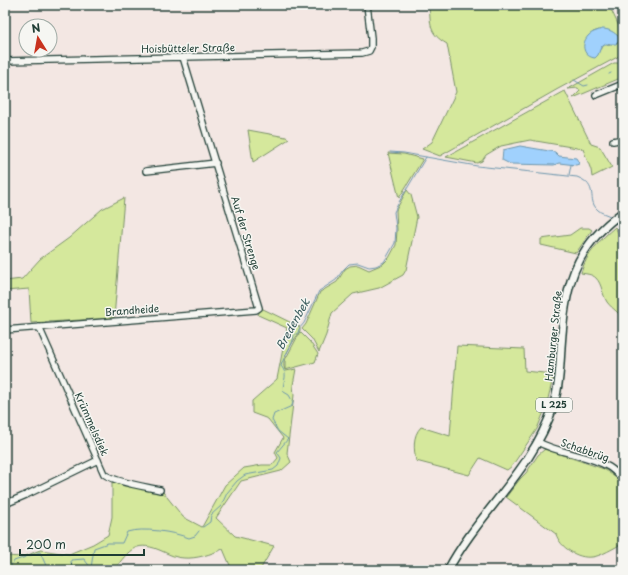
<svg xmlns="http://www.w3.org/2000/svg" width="628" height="575" font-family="'Playpen Sans',sans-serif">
<rect width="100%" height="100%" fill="#f3e7e3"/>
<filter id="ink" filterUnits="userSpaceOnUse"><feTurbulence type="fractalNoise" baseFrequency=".025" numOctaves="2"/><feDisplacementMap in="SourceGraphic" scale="8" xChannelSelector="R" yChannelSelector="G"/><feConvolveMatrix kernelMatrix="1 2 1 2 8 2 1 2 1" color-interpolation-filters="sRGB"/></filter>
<g filter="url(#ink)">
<path fill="#d5e89c" stroke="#7a9268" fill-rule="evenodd" d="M429 5H609L623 35V54L558 89 440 156 422 149 432 142 456 92 447 44C428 33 431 25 429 5ZM602 29 611 45C605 44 602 46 599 51L593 32Z
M614 63H619L623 66V77L573 98 580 91 578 88 568 89Z
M565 91 591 144 600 147 612 167 592 177 591 170 583 149 530 140 501 146 486 155 482 161 477 163 446 157Z
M248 130 286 137 289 139 253 162Z
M388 153 404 154 423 159 399 198Z
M407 190 411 195 417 217 406 270 403 275 379 288 353 294 332 313 326 335 319 352 312 339 302 329 306 324 320 292 337 282 345 269 350 266 358 265 369 270 383 264 389 258 396 245 397 230 396 210Z
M124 198 114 318 31 323 29 289 5 291V281L22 279 40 259 69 238 102 209Z
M615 227 623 242V321C620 312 613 310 607 302 602 294 602 284 596 278 592 274 586 274 581 273 586 254 601 239 615 227Z
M580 228H589L592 230 576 253 541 245V239L570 235Z
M261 308 300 327V331C294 341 278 361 286 371L296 369 293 385 294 395 287 453 291 462 281 471 241 481 216 518 235 536 274 546 260 570H232L223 549C211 554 197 559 184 558 177 558 170 555 164 552 136 539 130 549 114 570H5V556L23 557 40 550 69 554 93 544 108 535 112 517V482L115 480 163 492 183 517 202 527 225 485 244 468 262 465H272L278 458 275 452 283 438 268 419 252 413V401L277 379 287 328 258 315Z
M300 332 310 342 318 354 315 362 285 370V360Z
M457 346 524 349 525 371 554 374 546 407 537 429 512 466 507 470 480 458 469 475 416 461C414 450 412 436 421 427L450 436Z
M545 449 604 469 623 483V543C616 547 599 557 592 557 577 559 560 547 556 534L506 497 520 479 526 473 538 455Z"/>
<path fill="#a0d1fd" stroke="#6c96ad" d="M602 29C609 29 614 32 619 37V41L616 44H606L601 47 598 55 595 58C584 57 580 45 588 36 591 32 597 31 602 29Z
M520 146 555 152 559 156 576 158 578 161 579 164 576 165 559 163 554 165 510 164 502 160 503 150Z"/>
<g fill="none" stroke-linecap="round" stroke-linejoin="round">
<path stroke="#6c96ad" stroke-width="1" d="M609 74 611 73
M574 80 584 86 588 85
M390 152 404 153 426 157
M569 175 571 165
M399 202 426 157 477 166 577 177C600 186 586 200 598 210 601 213 606 214 610 216
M615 223 623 226
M203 527 210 522 211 515 221 506 227 493 237 481 245 475 273 470 278 466 281 458 277 452 288 439 278 431 272 420 274 414 292 406 293 402 289 395 284 392C281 381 290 377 281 366 284 355 293 346 294 335L298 333 299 329 304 323 319 291 336 280 343 270 349 264 358 263 369 267 376 266 384 262 395 243 396 228 394 212 398 204
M8 570 14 561 40 552 47 568 51 570
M72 570 71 560 84 559 91 568 94 548 108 543H122L127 532C143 527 174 532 189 538L195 536 199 531"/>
<defs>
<path id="minor" d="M5 61 362 53 369 51 371 47V38L367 5
M596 95 623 84
M613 141 623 139
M146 171 216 163
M39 327 104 474C114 482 147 487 160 490
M5 330 256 310 259 308 183 57
M538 442C559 454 588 454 609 467 614 470 618 475 623 479
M5 504 26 495 98 460"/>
<path id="major" d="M448 570C478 513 533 470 553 407 559 388 560 367 561 347 565 289 572 248 623 212"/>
</defs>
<use href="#minor" stroke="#1f3d34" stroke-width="8"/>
<use href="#major" stroke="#1f3d34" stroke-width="10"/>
<use href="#minor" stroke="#f6f6f2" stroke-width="5.5"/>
<use href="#major" stroke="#f6f6f2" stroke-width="7"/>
</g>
</g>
<g text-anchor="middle" stroke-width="3" stroke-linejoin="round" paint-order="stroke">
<rect fill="#f6f6f2" stroke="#60746d" stroke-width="1" x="536" y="398" width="36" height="14" rx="3"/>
<g font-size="9" font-weight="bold" fill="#1f3d34">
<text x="554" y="408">L 225</text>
</g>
<g font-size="10" fill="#1f3d34" stroke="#f6f6f2">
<text transform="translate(188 48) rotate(-1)" y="4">Hoisbütteler Straße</text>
<text transform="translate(246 233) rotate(73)" y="4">Auf der Strenge</text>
<text transform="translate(132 310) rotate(-4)" y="4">Brandheide</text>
<text transform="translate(553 336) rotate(-84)" y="4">Hamburger Straße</text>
<text transform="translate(92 424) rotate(66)" y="4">Krümmelsdiek</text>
<text transform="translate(585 450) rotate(19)" y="4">Schabbrüg</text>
</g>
<g font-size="11" font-style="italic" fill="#395b5c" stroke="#f6f6f2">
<text transform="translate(293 324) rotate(-61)" y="4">Bredenbek</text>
</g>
</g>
<rect width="628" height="575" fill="none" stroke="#f6f6f2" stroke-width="20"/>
<rect x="10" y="10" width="608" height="555" fill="none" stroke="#1f3d34" stroke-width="1.5" filter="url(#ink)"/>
<g transform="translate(38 38) rotate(349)"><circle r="19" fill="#f6f6f2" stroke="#a0aca6"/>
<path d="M0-3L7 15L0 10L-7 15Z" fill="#c8321e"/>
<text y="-6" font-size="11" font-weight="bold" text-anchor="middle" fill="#1f3d34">N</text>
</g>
<path d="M20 549v6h124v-6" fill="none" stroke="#1f3d34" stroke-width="2"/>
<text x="26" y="549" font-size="12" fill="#1f3d34" stroke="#f6f6f2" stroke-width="3" paint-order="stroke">200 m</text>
</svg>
